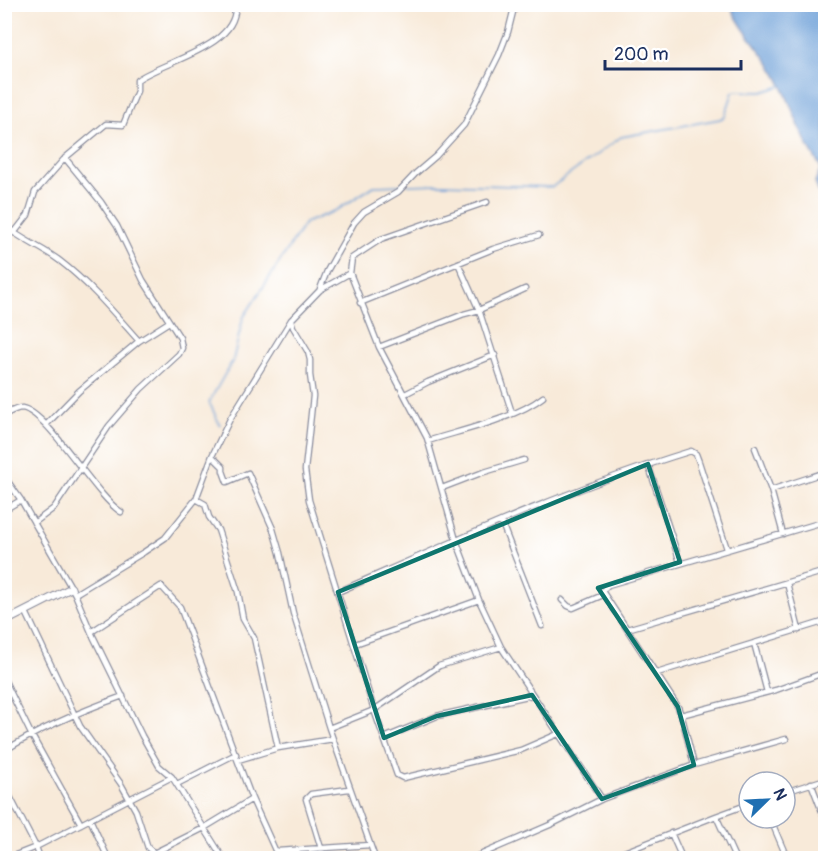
<svg xmlns="http://www.w3.org/2000/svg" width="830" height="863" font-family="Pangolin,sans-serif">
<rect width="100%" height="100%" fill="#fff"/>
<filter id="ink" filterUnits="userSpaceOnUse"><feTurbulence type="fractalNoise" baseFrequency=".0167" numOctaves="2"/><feDisplacementMap in="SourceGraphic" scale="12" xChannelSelector="R" yChannelSelector="G"/><feConvolveMatrix kernelMatrix="1 2 1 2 8 2 1 2 1" color-interpolation-filters="sRGB"/></filter>
<filter id="wash" filterUnits="userSpaceOnUse"><feTurbulence type="fractalNoise" baseFrequency=".008" numOctaves="4" result="noise"/><feDisplacementMap in="SourceGraphic" scale="24" xChannelSelector="R" yChannelSelector="G"/><feGaussianBlur stdDeviation="1.35" result="paint"/><feColorMatrix in="noise" values="0 0 0 0 0 0 0 0 0 0 0 0 0 0 0 0 0 1.4 0 .05"/><feComposite in="paint" operator="in"/></filter>
<g filter="url(#wash)">
<rect width="100%" height="100%" fill="#f8ead9"/>
<path fill="#6c9fd7" stroke="#44679a" stroke-width="1.5" d="M730 5H825V210L815 182 821 168 819 164C801 138 793 108 779 79 765 52 743 35 730 5Z"/>
<g fill="none" stroke-linecap="round" stroke-linejoin="round">
<path stroke="#6c9fd7" stroke-width="1.5" d="M408 185 440 184 552 187 621 137 720 119 725 116 733 92 736 91 762 92 781 86
M220 425 209 402 233 360 243 318 305 223 337 210 374 186 403 185"/>
</g>
</g>
<g filter="url(#ink)">
<g fill="none" stroke-linecap="round" stroke-linejoin="round">
<defs>
<path id="street" d="M4 225C21 240 42 247 60 261 90 284 114 313 139 341
M14 233 28 215 35 192 65 158 106 124 123 125 137 91V80C163 61 240 47 235 4
M458 263 479 310 512 413
M350 273 379 347 427 438 456 540 479 600 501 647 602 799
M320 289 327 271 354 223 364 212 398 192 416 173 436 156 464 125 499 55 508 32 515 4
M360 303 493 249 539 235
M291 320 293 327 308 352 310 360V375L313 396 305 470 309 500 374 710 397 775 403 778 521 750 558 734
M379 347 464 314 479 310 525 289
M405 394 428 382 495 355
M4 415C10 412 16 408 22 408 48 412 95 496 121 512
M46 425 79 391 139 341 169 322
M428 441C462 430 515 419 543 397
M755 448 771 490 783 534
M212 456 223 467V471L227 482 248 473 273 529 280 553 293 613 329 728 375 858
M648 464 680 562
M4 476 21 500 75 594 91 632 142 736 159 766 172 777 223 858
M442 488 481 473 524 460
M771 490 826 472
M196 499 205 504 209 517 218 530 238 592 243 619 254 638 278 748
M4 510 21 500
M501 521 542 626
M34 523 54 508 109 426 141 389 179 354 182 348 180 338 143 280 117 226 101 202 65 158
M787 583 799 630
M338 592C454 541 570 488 691 451L696 454 699 462 727 549
M75 594 144 552 165 538 196 499 212 456 230 419 291 320 320 290 350 273 352 258 381 239 487 202
M562 600 568 606 573 608 603 595
M26 612 80 726 121 784 136 811 148 848 161 858
M627 629 826 571
M91 632 161 586 180 607 252 799 275 850 278 851 370 845
M754 643 767 692
M355 644 479 600
M657 673 826 621
M4 679 31 734 81 824
M681 715 776 690 826 672
M329 728 374 710 439 666 501 647
M384 738 437 716 532 695
M4 751C42 727 81 711 123 696
M238 760 278 748 333 739
M694 765 683 721 678 707 602 591 608 585 826 521
M811 783 826 822
M177 784 236 754
M4 785 36 847 40 858
M785 792 826 779
M716 816 735 858
M770 818 787 858
M90 819 108 858
M671 833 682 858
M8 858 36 847 172 777
M144 858 204 828 252 799
M324 858 306 799 311 794 349 789
M473 858 552 824 602 799 694 765 786 739
M609 858 716 816 749 804"/>
<path id="secondary" d="M4 622 71 588"/>
</defs>
<use href="#street" stroke="#8a8c9c" stroke-width="7"/>
<use href="#secondary" stroke="#8a8c9c" stroke-width="9"/>
<use href="#street" stroke="#fff" stroke-width="4.5"/>
<use href="#secondary" stroke="#fff" stroke-width="7"/>
</g>
</g>
<path fill="none" stroke="#0f766e" stroke-width="4.5" stroke-linejoin="round" d="M648 464 680 562 598 588 678 707 694 765 602 799 532 695 437 716 384 738 338 592Z"/>
<rect width="830" height="863" fill="none" stroke="#fff" stroke-width="24"/>
<g transform="translate(767 800) rotate(66)"><circle r="28" fill="#ffffff" stroke="#a4acbf" stroke-width="1.5"/>
<path d="M0-4.5L10 22L0 15L-10 22Z" fill="#1f6fb2"/>
<text y="-9" font-size="16" font-weight="bold" text-anchor="middle" fill="#1b2f5e">N</text>
</g>
<path d="M605 60v9h136v-9" fill="none" stroke="#1b2f5e" stroke-width="3"/>
<text x="614" y="60" font-size="18" fill="#1b2f5e" stroke="#ffffff" stroke-width="4.5" paint-order="stroke">200 m</text>
</svg>
